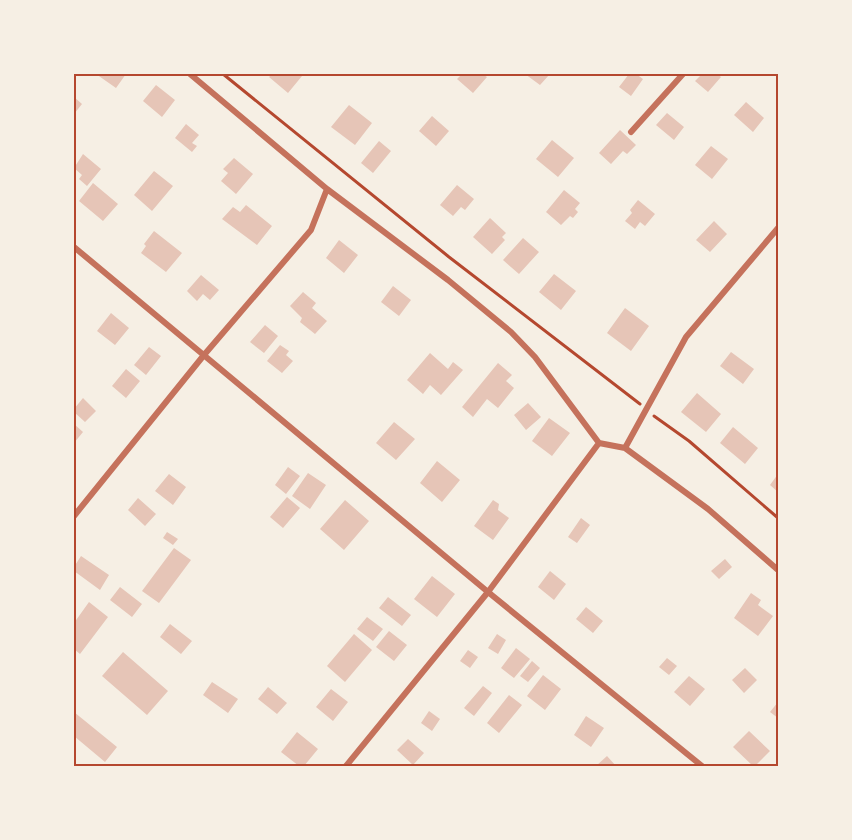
<svg xmlns="http://www.w3.org/2000/svg" width="852" height="840" font-family="'Source Serif 4',serif">
<rect width="100%" height="100%" fill="#f6efe4"/>
<path fill="#e6c5b7" d="M96 74H126L116 88Z
M272 74H299L302 76 288 93 269 77Z
M462 74H482L487 77 473 93 457 79Z
M525 74H550L540 85Z
M629 74H636L643 79 631 96 619 87Z
M702 74H717L721 77 708 92 695 81Z
M156 85 175 100 162 117 143 101Z
M74 97 82 104 74 114Z
M746 102 764 118 753 132 734 115Z
M349 105 372 123 355 145 331 127Z
M667 113 684 127 674 140 656 125Z
M432 116 449 131 436 146 419 131Z
M186 124 199 135 192 143 197 146 192 152 175 138Z
M620 130 636 145 627 154 623 151 611 164 599 153Z
M552 140 574 158 558 177 536 159Z
M379 141 391 151 373 173 361 163Z
M711 146 728 159 712 179 695 165Z
M83 154 101 169 87 186 79 179 82 175 74 168Z
M234 158 253 174 236 194 221 181 228 173 223 169Z
M154 171 173 186 152 211 134 195Z
M93 183 118 204 103 221 79 201Z
M457 185 474 199 465 210 461 207 453 216 440 205Z
M564 190 580 203 575 209 578 212 573 218 570 216 561 225 546 212Z
M638 200 655 214 645 226 640 222 635 229 625 221 632 213 630 210Z
M246 205 272 226 257 245 222 219 233 207 240 212Z
M490 218 506 233 502 237 505 240 492 254 473 237Z
M714 221 727 234 710 252 696 240Z
M154 231 182 253 166 272 141 253 146 246 144 244Z
M523 238 539 252 519 274 503 260Z
M339 240 358 255 344 273 326 258Z
M554 274 576 291 561 310 539 292Z
M201 275 219 290 210 300 203 294 197 301 187 291Z
M393 286 411 300 399 316 381 302Z
M303 292 316 303 312 308 327 321 315 334 300 322 302 318 290 306Z
M625 308 649 326 631 351 607 333Z
M111 313 129 328 115 345 97 331Z
M265 325 278 336 264 353 250 342Z
M280 345 289 351 286 355 293 361 282 373 267 361Z
M149 347 161 356 146 375 134 365Z
M731 352 754 369 743 384 720 366Z
M430 353 448 369 453 362 463 370 441 395 430 385 423 394 407 380Z
M498 363 512 375 506 381 514 388 498 408 487 399 473 417 462 407Z
M126 369 140 381 126 398 112 386Z
M697 393 721 414 706 432 681 412Z
M83 398 96 411 85 422 74 412V409Z
M528 403 541 417 526 430 514 415Z
M549 418 570 433 552 456 532 441Z
M394 422 415 439 396 460 376 443Z
M74 424 83 432 74 443Z
M733 427 758 448 745 464 720 443Z
M437 461 460 480 442 502 420 483Z
M288 467 300 476 286 494 275 485Z
M308 473 326 485 310 509 292 496Z
M169 474 186 487 173 505 155 491Z
M778 474V492L770 485Z
M287 497 300 508 283 528 270 517Z
M138 498 156 514 145 526 128 510Z
M345 500 369 521 344 550 320 529Z
M493 500 499 504 498 510 509 518 493 540 474 526Z
M581 518 590 525 577 543 568 537Z
M167 532 178 539 173 545 163 538Z
M174 548 191 560 159 603 142 591Z
M81 556 109 575 100 590 74 571V567Z
M725 559 732 567 719 579 711 571Z
M550 571 566 584 554 600 538 587Z
M432 576 455 594 437 617 414 599Z
M120 587 142 604 132 617 110 600Z
M751 593 761 600 758 605 773 616 758 636 734 618Z
M388 597 411 615 402 626 379 608Z
M89 602 108 617 80 654 74 649V623Z
M586 607 603 621 593 633 576 619Z
M367 617 383 629 373 641 357 629Z
M170 624 192 641 181 654 160 637Z
M389 631 407 645 394 661 376 647Z
M354 634 372 650 345 682 327 666Z
M497 634 506 640 498 654 488 648Z
M516 648 530 659 514 678 501 668Z
M468 650 478 657 470 668 460 661Z
M123 652 168 691 147 715 102 676Z
M667 658 677 666 669 675 659 667Z
M532 661 540 668 528 682 520 676Z
M745 668 757 680 744 693 732 680Z
M543 675 561 689 545 710 527 696Z
M689 676 705 689 690 706 674 692Z
M212 682 238 699 228 713 203 695Z
M483 686 492 693 474 716 464 708Z
M268 687 287 703 277 714 258 699Z
M331 689 348 702 333 721 316 707Z
M509 695 522 705 499 733 487 723Z
M778 702V718L770 712Z
M429 711 440 719 432 731 421 723Z
M74 712 117 747 105 762 74 736Z
M586 716 604 728 591 747 574 735Z
M749 731 770 751 755 766H753L733 747Z
M297 732 318 749 304 766H299L281 752Z
M408 739 424 753 413 765 397 750Z
M607 756 616 766H596Z"/>
<g fill="none" stroke-linecap="round" stroke-linejoin="round">
<path stroke="#b5482f" stroke-width="3" d="M223 74 449 257 640 404
M654 416 689 441 778 518"/>
<path stroke="#c5725c" stroke-width="6" d="M190 74 327 189 448 280 511 332 535 357 599 443 625 448 708 509 778 570
M631 132 683 74
M74 247 488 592 702 766
M625 448 686 337 778 228
M74 516 204 355 311 230 327 189
M346 766 488 592 599 443"/>
</g>
<rect width="852" height="840" fill="none" stroke="#f6efe4" stroke-width="150"/>
<rect x="75" y="75" width="702" height="690" fill="none" stroke="#b5482f" stroke-width="2"/>
</svg>
